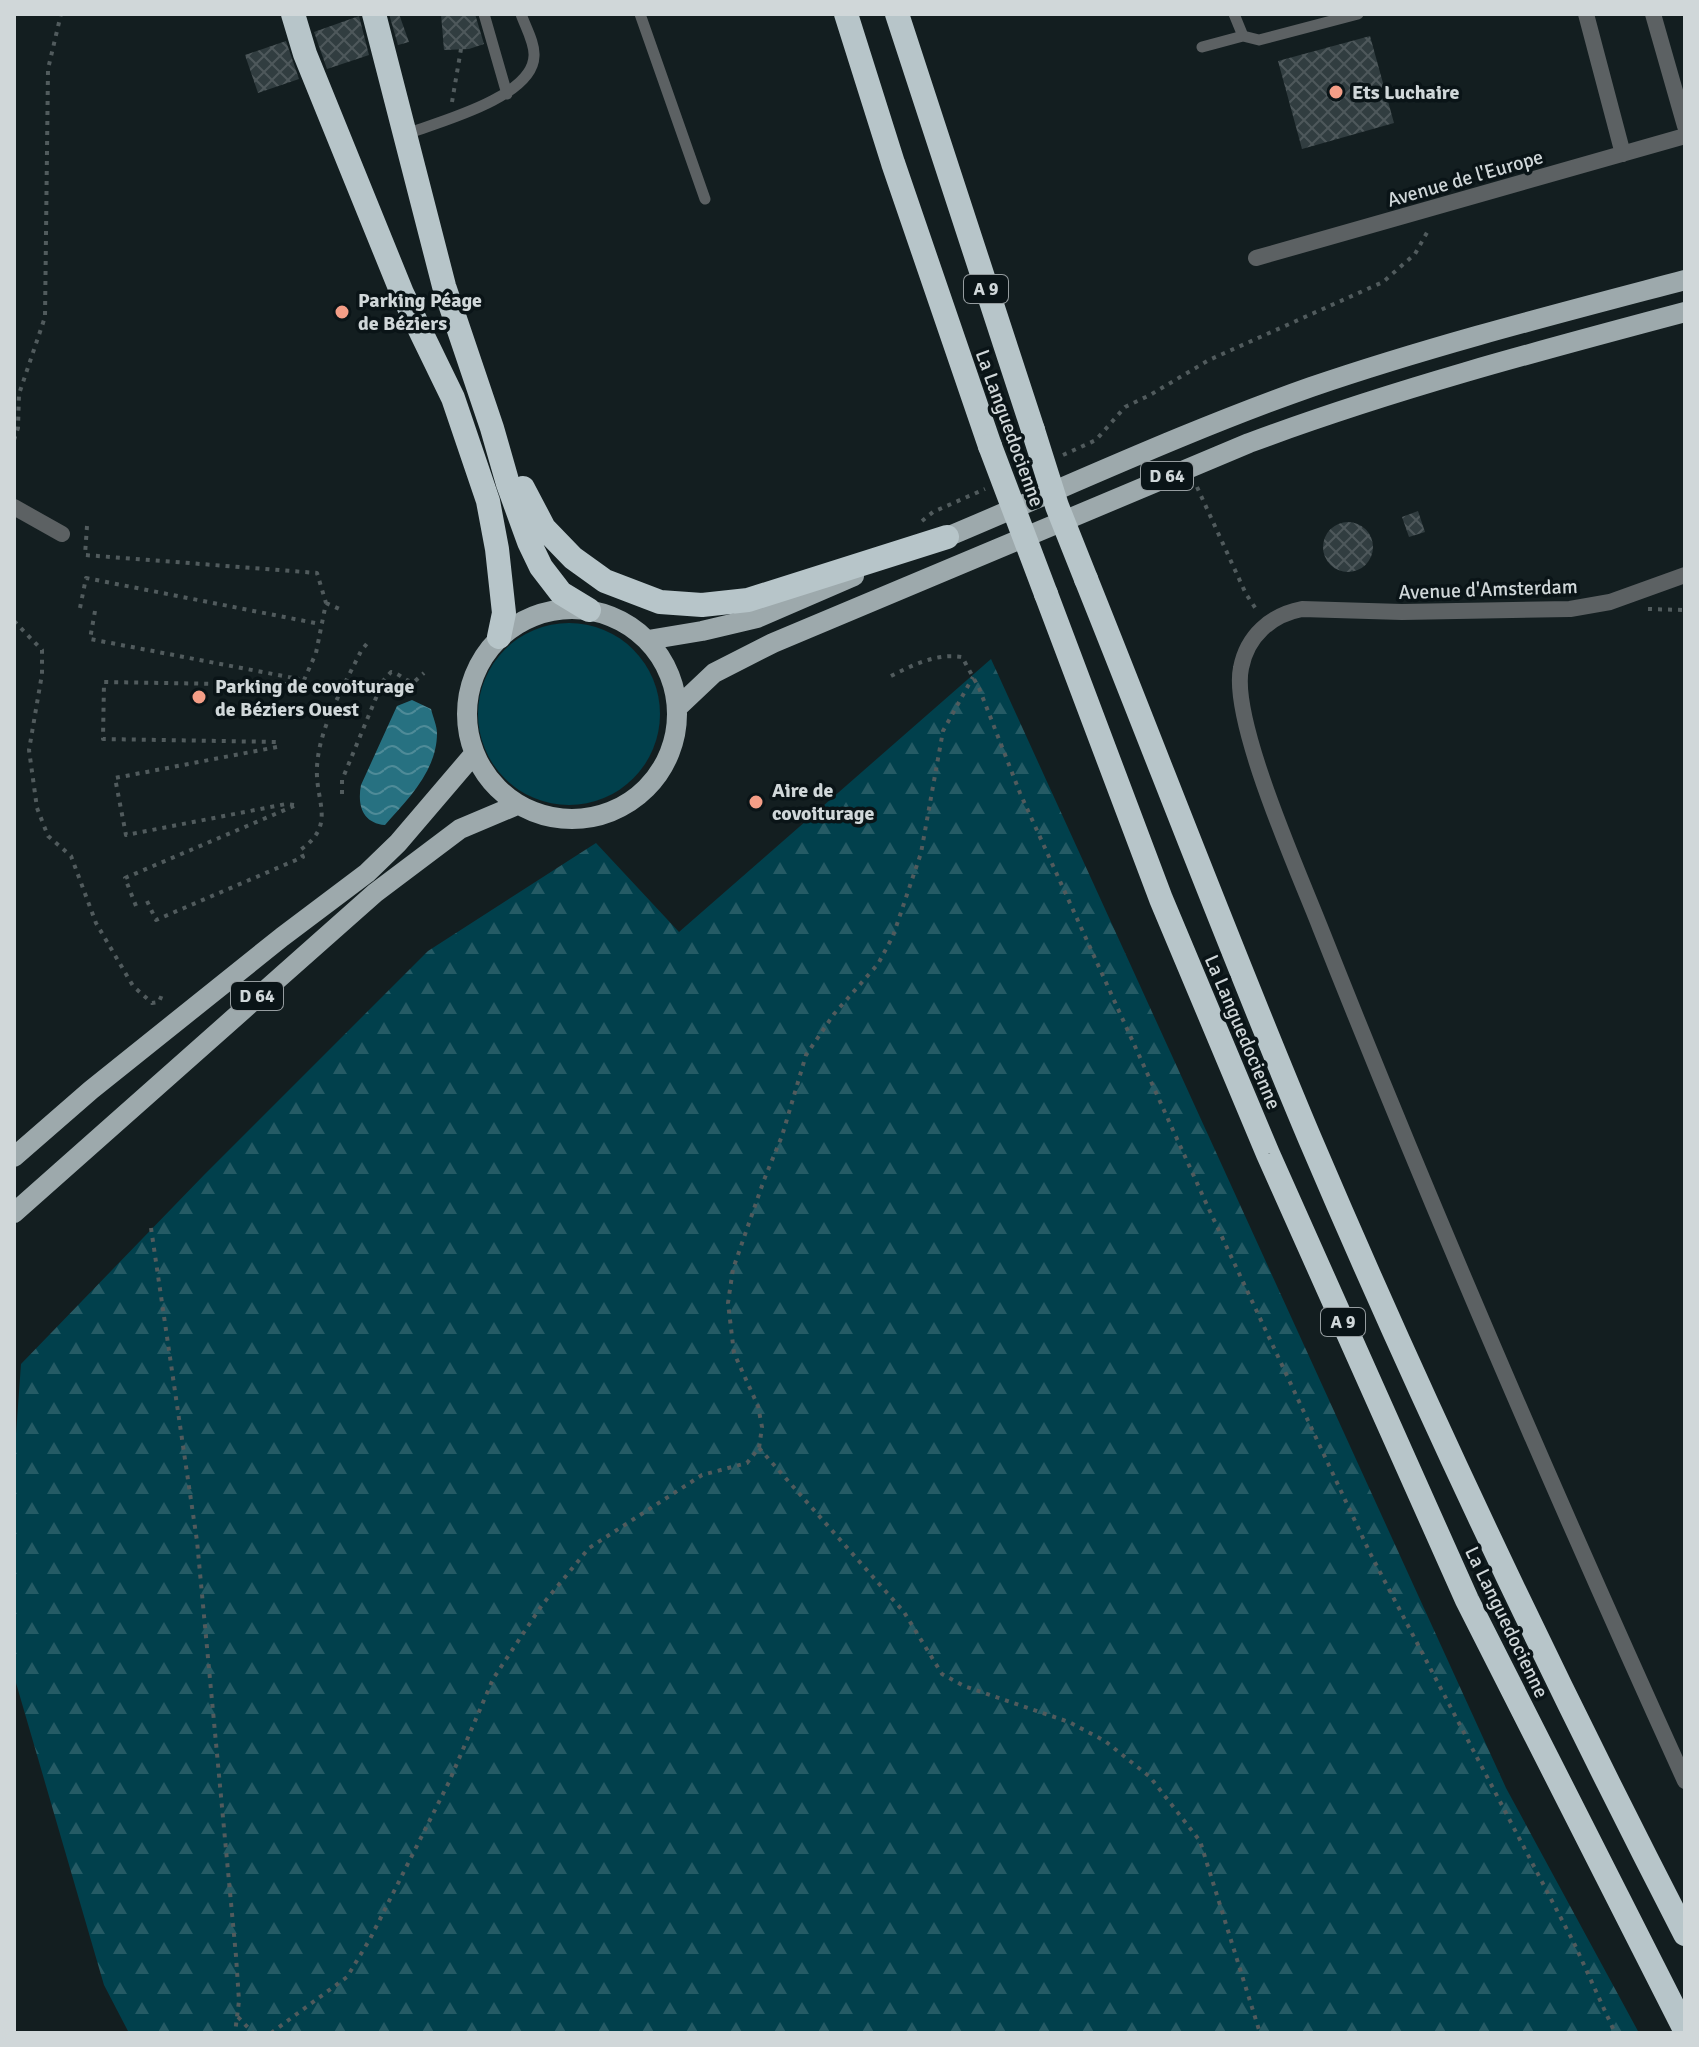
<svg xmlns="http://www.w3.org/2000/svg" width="1699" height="2047" font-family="Signika,sans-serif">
<defs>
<pattern id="forest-firs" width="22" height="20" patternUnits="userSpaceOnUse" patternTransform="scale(2)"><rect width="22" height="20" fill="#01404c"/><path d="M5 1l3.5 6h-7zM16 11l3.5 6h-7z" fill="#255b65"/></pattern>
<pattern id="water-waves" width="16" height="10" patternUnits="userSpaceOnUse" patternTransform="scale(2)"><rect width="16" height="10" fill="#277181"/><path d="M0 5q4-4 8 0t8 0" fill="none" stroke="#4f8b98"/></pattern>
<pattern id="building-cross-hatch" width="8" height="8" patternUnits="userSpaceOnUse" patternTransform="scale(2)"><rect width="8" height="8" fill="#313d40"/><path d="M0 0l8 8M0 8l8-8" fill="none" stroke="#4e585b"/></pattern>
</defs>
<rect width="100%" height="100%" fill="#131e20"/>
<path fill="#01404c" d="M478 714a91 91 0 1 1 182 0a91 91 0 1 1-182 0Z"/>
<path fill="url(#forest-firs)" d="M991 659 1506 1788 1639 2033H129L104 1985 14 1676V1462L21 1364 204 1175 428 951 596 843 679 932Z"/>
<path fill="url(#water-waves)" d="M412 700 431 709C433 717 437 726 437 733 437 771 408 799 385 825 363 823 357 806 361 785L397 706Z"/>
<path fill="url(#building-cross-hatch)" d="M389 14H399L409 42 398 45Z
M441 14H475L484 44 469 49 444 50Z
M359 16 369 55 327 69 314 32Z
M1370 36 1394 123 1302 149 1278 61Z
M286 41 299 79 258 93 245 55Z
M1418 511 1425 532 1409 537 1402 517Z
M1323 547a25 25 0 1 1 50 0a25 25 0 1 1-50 0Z"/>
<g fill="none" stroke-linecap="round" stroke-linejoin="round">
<path stroke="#515b5d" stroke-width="4" stroke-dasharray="4 6" stroke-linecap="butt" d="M452 102 461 49
M14 440 18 428 19 394 45 317 48 69 61 14
M1063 455 1096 440 1125 407 1150 395 1209 360 1383 282 1415 254 1429 229
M1197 487 1246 594 1258 612
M922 521 933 512 985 489
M87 526 85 555 317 573 326 603 316 653 304 680 282 685 104 682 103 739 278 742
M326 603 344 611
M80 608 86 578 320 624
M1648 609 1685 610
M95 611 90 639 299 679
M14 621 42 650V674L29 750 37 808 48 836 71 856 96 923 133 986 152 1003 159 1002 163 992
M891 676C913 665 936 653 962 657L979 688 1020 793 1207 1205 1370 1553 1574 1943 1615 2033
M277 747 115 778 126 835 286 804 294 805
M342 794V780L383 681 391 672C401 674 404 681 414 682L424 673
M147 901 156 920 303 857 300 850C337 825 315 802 317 767 319 727 344 686 361 651L369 641
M136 906 125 878 294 806
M151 1228 197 1541 236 1956 239 2001 235 2033
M759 1448 904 1612 942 1674 964 1686 1069 1722 1105 1741 1150 1777 1200 1841 1260 2033
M238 2017 253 2033
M271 2033 347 1977 370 1939 449 1782 493 1679 542 1605 589 1548 702 1475 747 1463 759 1448 762 1427 758 1406 734 1353 728 1303 733 1269 764 1180 782 1136 806 1055 834 1014 878 964 893 936 921 853 943 731 973 677"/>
<path stroke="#5c6163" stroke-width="11" d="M484 14 507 94
M640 14 705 199
M1234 14 1243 36 1259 40 1358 14
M1202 47 1243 36
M406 134C439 122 533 97 534 56 535 43 525 26 521 14"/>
<path stroke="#5c6163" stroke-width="16" d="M1586 14 1623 154
M1653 14 1685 126
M1256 258 1685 136
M14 507 62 534
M1685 575 1610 602 1570 609 1402 612 1302 609C1271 615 1247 636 1241 668 1230 720 1299 873 1320 927 1434 1215 1557 1499 1685 1781"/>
<path stroke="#9da9ac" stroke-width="20" d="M935 542C1060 490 1183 432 1311 387 1434 345 1560 313 1685 280
M467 714a105 105 0 1 1 210 0a105 105 0 1 1-210 0Z
M648 640 702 631 757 618 854 576
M677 708 714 673 773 643 1249 443C1391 390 1538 351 1685 312
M14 1157 91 1090 282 937 367 873 398 843 474 754
M14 1213 375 893 460 829 517 805"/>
<path stroke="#b7c5c9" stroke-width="24" d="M293 14 305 54 402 293 453 398 488 501 497 549 504 613 499 637
M374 14 444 286 492 428 508 484 529 542 541 567 561 593 589 610
M846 14 893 163 990 446
M897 14 1033 430
M523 488 544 528 573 558 605 581 660 602 702 605 748 600 947 537
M1086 579C1161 766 1232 954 1310 1139 1425 1409 1551 1674 1685 1934
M1046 594 1161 899 1268 1154 1467 1600 1685 2030"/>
<path stroke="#b7c5c9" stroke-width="24" d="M1033 430 1057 506 1086 579
M990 446 1046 594"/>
</g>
<g fill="#f49e87" stroke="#0a1417" stroke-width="3">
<circle cx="1336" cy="92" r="8"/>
<circle cx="342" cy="312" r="8"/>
<circle cx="199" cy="697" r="8"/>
<circle cx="756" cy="802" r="8"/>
</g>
<g text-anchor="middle" stroke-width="7" stroke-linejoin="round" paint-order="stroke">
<g fill="#0a1417" stroke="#959c9f" stroke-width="2">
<rect x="964" y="275" width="44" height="28" rx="6"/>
<rect x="1141" y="462" width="52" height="28" rx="6"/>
<rect x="231" y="982" width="52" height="28" rx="6"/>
<rect x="1321" y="1308" width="44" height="28" rx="6"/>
</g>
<g font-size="18" font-weight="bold" fill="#d0d7d9">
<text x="986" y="295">A 9</text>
<text x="1167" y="482">D 64</text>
<text x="257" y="1002">D 64</text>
<text x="1343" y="1328">A 9</text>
</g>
<g font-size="20" font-weight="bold" fill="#d0d7d9" stroke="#0a1417" text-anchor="start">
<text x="1352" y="99">Ets Luchaire</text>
<text x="358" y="307">Parking Péage<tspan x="358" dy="23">de Béziers</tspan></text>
<text x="215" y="693">Parking de covoiturage<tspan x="215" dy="23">de Béziers Ouest</tspan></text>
<text x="772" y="797">Aire de<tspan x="772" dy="23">covoiturage</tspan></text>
</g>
<g font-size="20" fill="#d0d7d9" stroke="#0a1417">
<text transform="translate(1465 178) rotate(-16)" y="7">Avenue de l'Europe</text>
<text transform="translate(1010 428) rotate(70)" y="7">La Languedocienne</text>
<text transform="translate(1488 589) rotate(-2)" y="7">Avenue d'Amsterdam</text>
<text transform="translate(1243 1032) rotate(67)" y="7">La Languedocienne</text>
<text transform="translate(1507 1622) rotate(64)" y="7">La Languedocienne</text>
</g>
</g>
<rect width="1699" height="2047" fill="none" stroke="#d0d7d9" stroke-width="32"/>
</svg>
